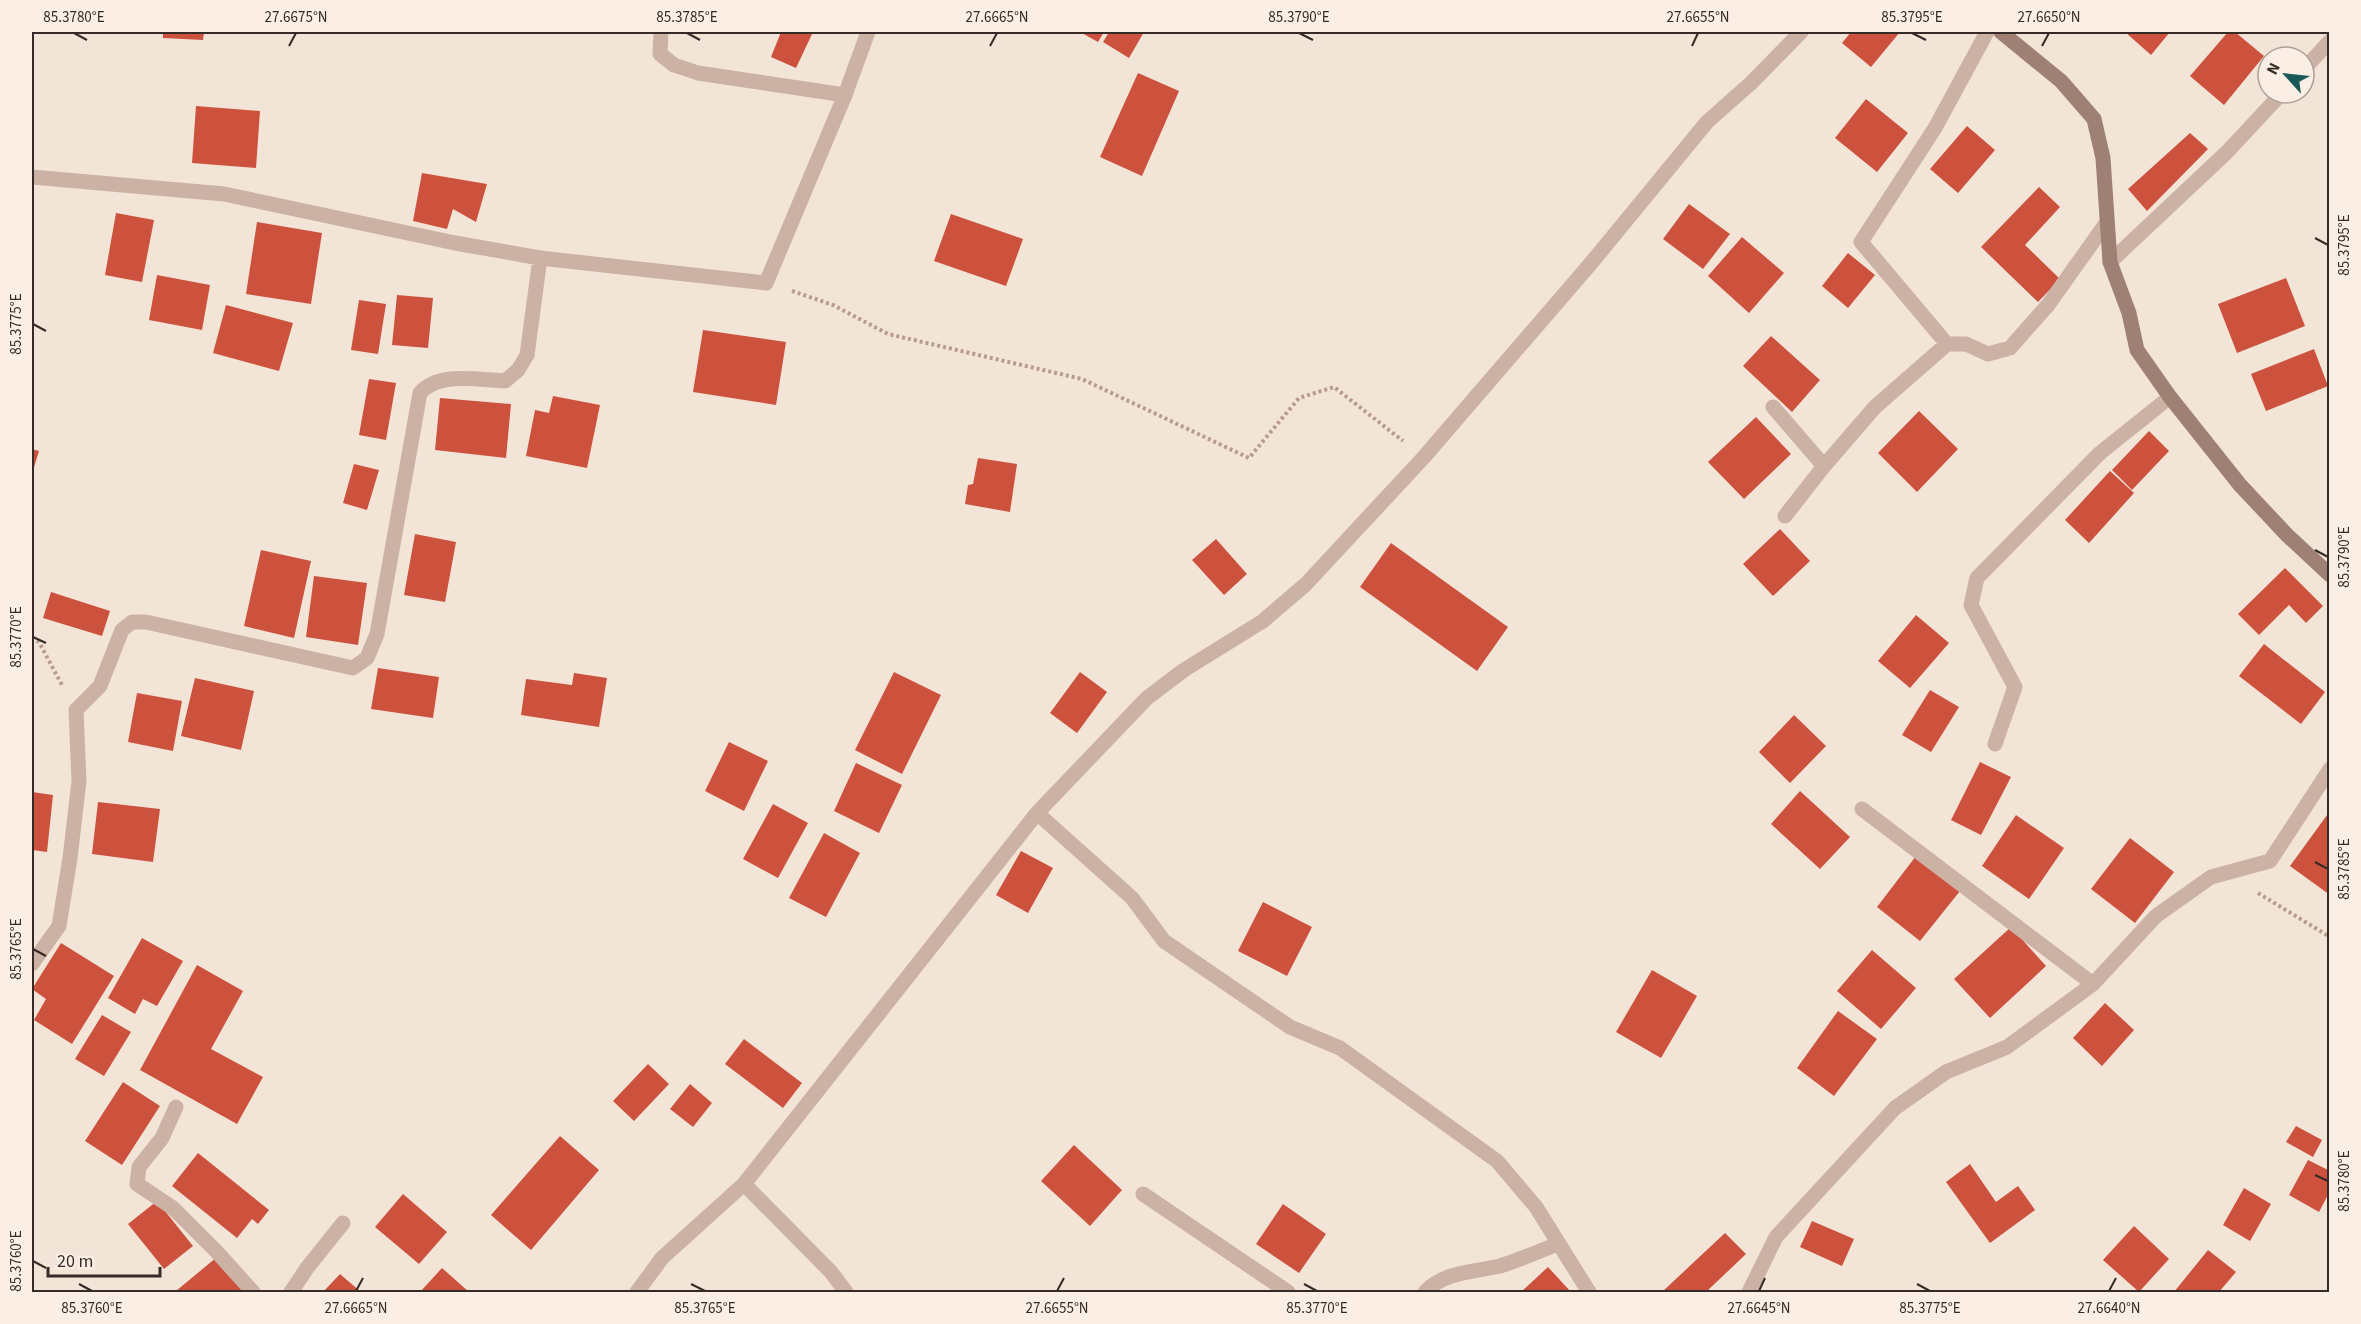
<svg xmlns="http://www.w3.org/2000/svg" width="2361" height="1324" font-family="'Source Sans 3',sans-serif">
<rect width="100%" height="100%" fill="#f3e4d8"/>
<path fill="#cd523d" d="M163 32H204L203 40 163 38Z
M781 32H813L796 68 771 57Z
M1080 32H1104L1098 42Z
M1109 32H1144L1129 58 1103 42Z
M1851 32H1900L1871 67 1842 43Z
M2125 32H2170L2151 55Z
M2228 32H2235L2264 56 2224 105 2190 76Z
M1138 73 1179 91 1142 176 1100 157Z
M1866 99 1908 133 1877 172 1835 138Z
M196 106 260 111 256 168 192 163Z
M1967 126 1995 150 1958 193 1930 169Z
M2190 133 2208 149 2147 211 2128 189Z
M422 173 487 184 476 222 453 209 447 229 413 221Z
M2039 187 2060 207 2025 245 2060 279 2038 302 1981 247Z
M1689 204 1730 234 1703 269 1663 239Z
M116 213 154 220 142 282 105 275Z
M951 214 1023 239 1006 286 934 261Z
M257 222 322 233 311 304 246 294Z
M1742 237 1784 273 1749 313 1708 276Z
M1848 253 1875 275 1848 308 1822 286Z
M157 275 210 285 202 330 149 320Z
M2286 278 2305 326 2237 353 2218 304Z
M397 295 433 298 428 348 392 345Z
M359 300 386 304 378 354 351 350Z
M226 305 293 323 279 371 213 353Z
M703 330 786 342 776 405 693 392Z
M1771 336 1820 380 1792 412 1743 366Z
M2314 349 2328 386 2266 411 2251 374Z
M369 379 396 383 386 440 359 435Z
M553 396 600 405 587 468 526 456 535 410 549 413Z
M440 398 511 404 506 458 435 450Z
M1919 411 1958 449 1917 492 1878 453Z
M1756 417 1791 454 1744 499 1708 462Z
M2149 431 2169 451 2132 490 2112 470Z
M32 449 39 451 32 474Z
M978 458 1017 464 1010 512 965 504 968 485 973 484Z
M354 464 379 470 367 510 343 503Z
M2110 471 2134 493 2089 543 2065 520Z
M1780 529 1810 561 1773 596 1743 564Z
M415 534 456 542 445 602 404 595Z
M1216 539 1247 574 1224 595 1192 560Z
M1391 543 1508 627 1477 671 1360 587Z
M261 550 311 561 294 638 244 626Z
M2285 568 2323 606 2306 623 2289 605 2259 635 2238 614Z
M314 576 367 583 358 645 306 637Z
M51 592 110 611 102 636 43 618Z
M1916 615 1949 643 1910 688 1878 661Z
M2264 644 2325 692 2301 724 2239 676Z
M378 668 439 677 433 718 371 709Z
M894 672 941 695 902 774 855 750Z
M1080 672 1107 692 1077 733 1050 713Z
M574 673 607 678 599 727 521 715 526 679 572 685Z
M195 678 254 691 241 750 181 736Z
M1930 690 1959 707 1931 752 1902 735Z
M137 693 182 701 173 751 128 742Z
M1794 715 1826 746 1790 783 1759 752Z
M729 742 768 761 744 811 705 791Z
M1980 762 2011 777 1981 835 1951 820Z
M856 763 902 785 879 833 834 811Z
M1800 791 1850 837 1820 869 1771 824Z
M32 792 53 795 47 852 32 850Z
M98 802 160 809 153 862 92 854Z
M773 804 808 823 778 878 743 859Z
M2330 811V895L2290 866Z
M2016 815 2064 848 2029 899 1982 866Z
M824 833 860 853 826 917 789 898Z
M2130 838 2174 872 2135 923 2091 889Z
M1021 851 1053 868 1028 913 996 895Z
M1916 856 1960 891 1920 941 1877 907Z
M1263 902 1312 927 1287 976 1238 951Z
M2011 927 2046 966 1990 1018 1954 979Z
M142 938 183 961 157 1006 143 999 135 1014 108 998Z
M61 943 114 976 72 1044 34 1020 46 999 32 989Z
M1872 950 1916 988 1881 1029 1837 991Z
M197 965 243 991 211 1049 263 1077 237 1124 140 1070Z
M1652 970 1697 996 1661 1058 1616 1032Z
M2105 1003 2134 1030 2102 1066 2073 1038Z
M1838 1011 1877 1039 1834 1096 1797 1068Z
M102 1015 131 1032 104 1076 75 1059Z
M744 1039 802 1083 783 1108 725 1064Z
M648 1064 669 1084 634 1121 613 1101Z
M123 1082 160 1106 122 1165 85 1141Z
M690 1084 712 1103 693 1127 670 1109Z
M2296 1126 2322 1140 2313 1157 2286 1142Z
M560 1136 599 1170 531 1250 491 1215Z
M1074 1145 1122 1190 1090 1226 1041 1181Z
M198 1153 269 1210 258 1224 252 1219 237 1238 172 1186Z
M2308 1160 2330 1171V1191L2319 1212 2289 1195Z
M1970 1164 1996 1202 2018 1186 2035 1210 1990 1243 1946 1182Z
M2244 1188 2271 1204 2250 1241 2223 1225Z
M403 1194 447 1232 419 1264 375 1227Z
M157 1201 193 1246 164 1269 128 1224Z
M1283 1204 1326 1234 1299 1273 1256 1244Z
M1812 1221 1854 1239 1842 1266 1800 1247Z
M2134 1226 2169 1259 2139 1292 2103 1260Z
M1725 1233 1746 1254 1706 1292H1662Z
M2208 1250 2236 1272 2219 1292H2174Z
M217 1257 246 1292H177L176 1291Z
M1548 1267 1571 1292H1521Z
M442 1268 469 1292H420Z
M340 1274 361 1292H323Z"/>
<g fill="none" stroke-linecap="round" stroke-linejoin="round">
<path stroke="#b79c8e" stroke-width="4" stroke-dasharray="3 3" stroke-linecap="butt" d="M792 291 833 305 888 334 1082 379 1249 458 1299 398 1334 387 1403 441
M32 637 39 642 63 687
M2258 893 2330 937"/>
<path stroke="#cbb2a4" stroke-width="15" d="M540 258 766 283 845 95 868 32
M744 1184 831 1272 846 1292"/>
<path stroke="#cbb2a4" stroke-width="15" d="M661 32 660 54 674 65 698 73 845 95
M2304 69 2330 41
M32 177 224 194 455 243 540 258 527 355 518 370 505 381C478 380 439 371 420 393L377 634 367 658 353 668 146 622H132L122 630 100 686 76 710 79 781 70 858 59 926 32 964
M2110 262 2227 152 2282 93
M1947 344 1861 242 1935 128 1987 32
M1773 407 1824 466
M1785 516 1824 466 1875 407 1947 344H1966L1988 354 2010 348 2032 323 2048 305 2107 222
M1995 744 2015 687 1971 605 1977 578 2100 453 2170 397
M1862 809 2093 984
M1037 813 1132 898 1164 941 1290 1027 1340 1048 1497 1161 1536 1207 1589 1292
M176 1107 162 1138 139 1167 137 1184 173 1208 216 1251 253 1292
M1143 1194 1288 1292
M291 1292 307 1268 343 1223
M637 1292 662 1258 744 1184 1037 813 1147 698 1184 670 1263 621 1306 584 1424 457 1592 262 1707 122 1751 83 1801 32
M1425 1292C1443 1272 1474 1272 1500 1266 1520 1260 1539 1251 1558 1244
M1749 1292 1776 1237 1895 1108 1946 1072 2007 1047 2093 984 2156 916 2211 877 2270 861 2330 769"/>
<path stroke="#9f8075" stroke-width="15" d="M2001 32 2061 81 2094 119 2103 158 2110 262 2129 313 2137 350 2170 397 2240 485 2287 535 2330 575"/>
</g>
<path fill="none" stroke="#362a26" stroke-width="2" d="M74 33 87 40M687 33 700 40M1299 33 1313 40M1912 33 1926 40M289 46 296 33M990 46 997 33M1692 46 1698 33M2042 46 2049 33M2315 238 2328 245M33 324 46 331M2315 550 2328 557M33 637 46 643M2315 862 2328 869M33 949 46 956M2315 1175 2328 1181M33 1261 46 1268M79 1284 92 1291M691 1284 705 1291M1304 1284 1317 1291M1917 1284 1930 1291M356 1291 363 1278M1057 1291 1064 1278M1759 1291 1765 1278M2109 1291 2116 1278"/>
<rect width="2361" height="1324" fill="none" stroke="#faeee5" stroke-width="66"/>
<g transform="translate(2286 75) rotate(297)"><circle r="28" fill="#faeee5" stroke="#aca099" stroke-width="1.5"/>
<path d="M0-4.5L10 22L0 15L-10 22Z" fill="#195a58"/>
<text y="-9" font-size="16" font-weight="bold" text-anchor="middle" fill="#362a26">N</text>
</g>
<path d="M48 1267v9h112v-9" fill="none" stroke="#362a26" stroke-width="3"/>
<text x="57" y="1267" font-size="18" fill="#362a26" stroke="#faeee5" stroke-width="4.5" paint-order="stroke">20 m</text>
<rect x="33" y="33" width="2295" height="1258" fill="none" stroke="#362a26" stroke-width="2"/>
<g font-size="15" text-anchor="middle" fill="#362a26">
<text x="74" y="22">85.3780°E</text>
<text x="296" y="22">27.6675°N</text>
<text x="687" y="22">85.3785°E</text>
<text x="997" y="22">27.6665°N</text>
<text x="1299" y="22">85.3790°E</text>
<text x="1698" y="22">27.6655°N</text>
<text x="1912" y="22">85.3795°E</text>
<text x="2049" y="22">27.6650°N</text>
<text transform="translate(2344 245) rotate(-90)" y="5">85.3795°E</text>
<text transform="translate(16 324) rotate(-90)" y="5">85.3775°E</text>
<text transform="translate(2344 557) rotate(-90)" y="5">85.3790°E</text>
<text transform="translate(16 637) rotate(-90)" y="5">85.3770°E</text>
<text transform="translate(2344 869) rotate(-90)" y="5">85.3785°E</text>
<text transform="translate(16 949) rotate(-90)" y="5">85.3765°E</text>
<text transform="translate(2344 1181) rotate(-90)" y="5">85.3780°E</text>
<text transform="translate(16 1261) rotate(-90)" y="5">85.3760°E</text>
<text x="92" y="1313">85.3760°E</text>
<text x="356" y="1313">27.6665°N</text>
<text x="705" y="1313">85.3765°E</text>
<text x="1057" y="1313">27.6655°N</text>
<text x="1317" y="1313">85.3770°E</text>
<text x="1759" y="1313">27.6645°N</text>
<text x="1930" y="1313">85.3775°E</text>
<text x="2109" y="1313">27.6640°N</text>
</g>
</svg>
